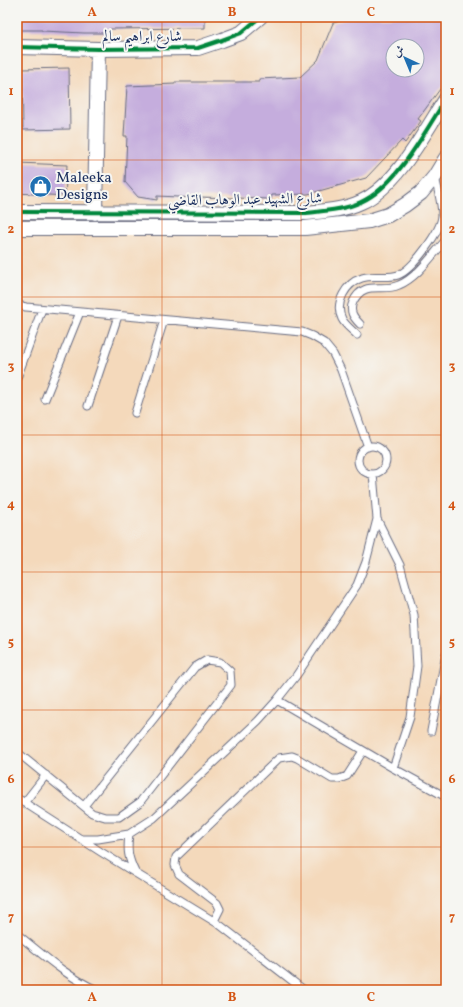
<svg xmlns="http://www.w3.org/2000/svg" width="463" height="1007" font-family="Vollkorn,Amiri,serif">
<rect width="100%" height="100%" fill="#f6f6f2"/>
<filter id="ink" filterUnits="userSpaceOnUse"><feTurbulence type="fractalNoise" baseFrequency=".025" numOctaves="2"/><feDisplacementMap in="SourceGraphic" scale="8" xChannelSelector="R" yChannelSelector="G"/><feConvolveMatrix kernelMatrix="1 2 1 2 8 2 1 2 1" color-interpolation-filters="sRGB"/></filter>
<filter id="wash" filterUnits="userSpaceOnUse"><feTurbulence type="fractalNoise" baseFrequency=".012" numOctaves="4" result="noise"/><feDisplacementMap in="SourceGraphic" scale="16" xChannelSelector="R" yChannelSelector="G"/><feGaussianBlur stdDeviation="0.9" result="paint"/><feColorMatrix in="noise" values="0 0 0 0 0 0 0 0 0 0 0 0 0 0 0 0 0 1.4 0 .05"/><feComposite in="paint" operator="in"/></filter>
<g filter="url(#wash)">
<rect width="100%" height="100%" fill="#f4d9bb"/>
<g id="blocks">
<path fill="#c5addd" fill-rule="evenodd" d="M17 17H205V28L109 29V33H84L42 31V30H17Z
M355 17H446V81L418 119 421 121 405 143 402 140 366 178 308 194 272 195 271 199 198 197V198L157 196V200L138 197 125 182 127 136H124L127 86 175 84V82H259V79L300 77 318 60 333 23ZM393 46H417V70H393Z
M69 68 70 129 23 130 22 69Z
M18 163 67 165 65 196 17 193Z"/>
</g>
</g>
<g filter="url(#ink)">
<use href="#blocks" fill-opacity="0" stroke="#676a7f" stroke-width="1"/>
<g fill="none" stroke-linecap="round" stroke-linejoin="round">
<defs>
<path id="lane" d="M17 305 26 307 302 332 312 336 324 343 333 354 341 370 368 447
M360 324C353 317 349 311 353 302 364 279 382 293 399 285 418 277 432 255 446 240
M357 335C352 330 345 325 342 319 334 303 346 283 362 278 373 274 387 279 398 275 412 270 442 230 442 215 442 203 437 188 435 176
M17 378 42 309
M45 399 80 312
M88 406 118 316
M135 413 164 320
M358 460a14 14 0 1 1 28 0a14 14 0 1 1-28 0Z
M377 519 400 565 414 615 417 666 410 717 393 768
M277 700 393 768 446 797
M431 731 446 654
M17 752 92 813 105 817H119L140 802 231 685 230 671 220 662 207 660 195 667 84 806
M17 798 101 852 220 925 304 990
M24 803 46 775
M129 834C127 850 128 858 135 872
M82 839H98L129 834 154 818 258 721 277 700 296 676 357 585 366 562 377 519 373 474
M214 921 220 909 217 903 179 874 175 865 176 857 279 758 292 756 297 758 332 779H339L347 776 363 751
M17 934C42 954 67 977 97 990"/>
<path id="street" d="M17 47 98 49 198 48 222 40 241 33 260 17
M17 212 306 213C324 211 344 210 361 202 397 186 425 131 446 99
M95 213 98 49
M17 228H305L369 221 388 215 405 205 421 193 435 176 446 158"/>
</defs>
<use href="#lane" stroke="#676a7f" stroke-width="9"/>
<use href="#street" stroke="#676a7f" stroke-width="16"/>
<use href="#lane" stroke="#fff" stroke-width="7"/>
<use href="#street" stroke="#fff" stroke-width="14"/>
<defs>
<path id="cycleway" d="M17 47 98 49 198 48 222 40 241 33 260 17
M17 212 306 213C324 211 344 210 361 202 397 186 425 131 446 99"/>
</defs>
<use href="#cycleway" stroke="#f6f6f2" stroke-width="6"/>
<use href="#cycleway" stroke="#00873e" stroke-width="4"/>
</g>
</g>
<path fill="none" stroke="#d45514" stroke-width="1" stroke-opacity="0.55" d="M162 17V990M301 17V990M17 160H446M17 297H446M17 435H446M17 572H446M17 710H446M17 847H446"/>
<defs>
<symbol id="shop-disc" viewBox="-11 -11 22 22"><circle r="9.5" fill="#1f6fb2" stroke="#f6f6f2"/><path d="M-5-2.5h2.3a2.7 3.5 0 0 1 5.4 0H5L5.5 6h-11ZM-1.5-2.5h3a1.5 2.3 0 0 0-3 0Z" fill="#fff"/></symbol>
</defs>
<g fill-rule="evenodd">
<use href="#shop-disc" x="28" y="174" width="25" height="25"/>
</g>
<g text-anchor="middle" stroke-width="4" stroke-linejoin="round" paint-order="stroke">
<g font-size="15" fill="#1b2f5e" stroke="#f6f6f2">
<text x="142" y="41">شارع ابراهيم سالم</text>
<text transform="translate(245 199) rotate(-1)" y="5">شارع الشهيد عبد الوهاب القاضي</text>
</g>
<g font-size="15" fill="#1b2f5e" stroke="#f6f6f2" text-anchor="start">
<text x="56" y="182">Maleeka<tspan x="56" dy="17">Designs</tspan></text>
</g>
</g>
<rect width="463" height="1007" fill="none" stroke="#f6f6f2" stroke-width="44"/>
<g transform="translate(405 58) rotate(316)"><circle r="19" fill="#f6f6f2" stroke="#9ea6b7"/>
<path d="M0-3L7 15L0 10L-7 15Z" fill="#1f6fb2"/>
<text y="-6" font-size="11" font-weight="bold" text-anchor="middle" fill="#1b2f5e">ش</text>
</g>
<rect x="22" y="22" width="419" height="963" fill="none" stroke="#d45514" stroke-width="1.5"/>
<g font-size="13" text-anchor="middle" font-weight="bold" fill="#d45514">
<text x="92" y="16">A</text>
<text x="232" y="16">B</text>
<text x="371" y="16">C</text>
<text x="11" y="95">1</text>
<text x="452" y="95">1</text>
<text x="11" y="233">2</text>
<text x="452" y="233">2</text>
<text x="11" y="370">3</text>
<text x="452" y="370">3</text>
<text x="11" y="508">4</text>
<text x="452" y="508">4</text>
<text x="11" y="646">5</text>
<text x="452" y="646">5</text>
<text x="11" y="783">6</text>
<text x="452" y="783">6</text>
<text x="11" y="921">7</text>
<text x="452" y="921">7</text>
<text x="92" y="1001">A</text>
<text x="232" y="1001">B</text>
<text x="371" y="1001">C</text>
</g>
</svg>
